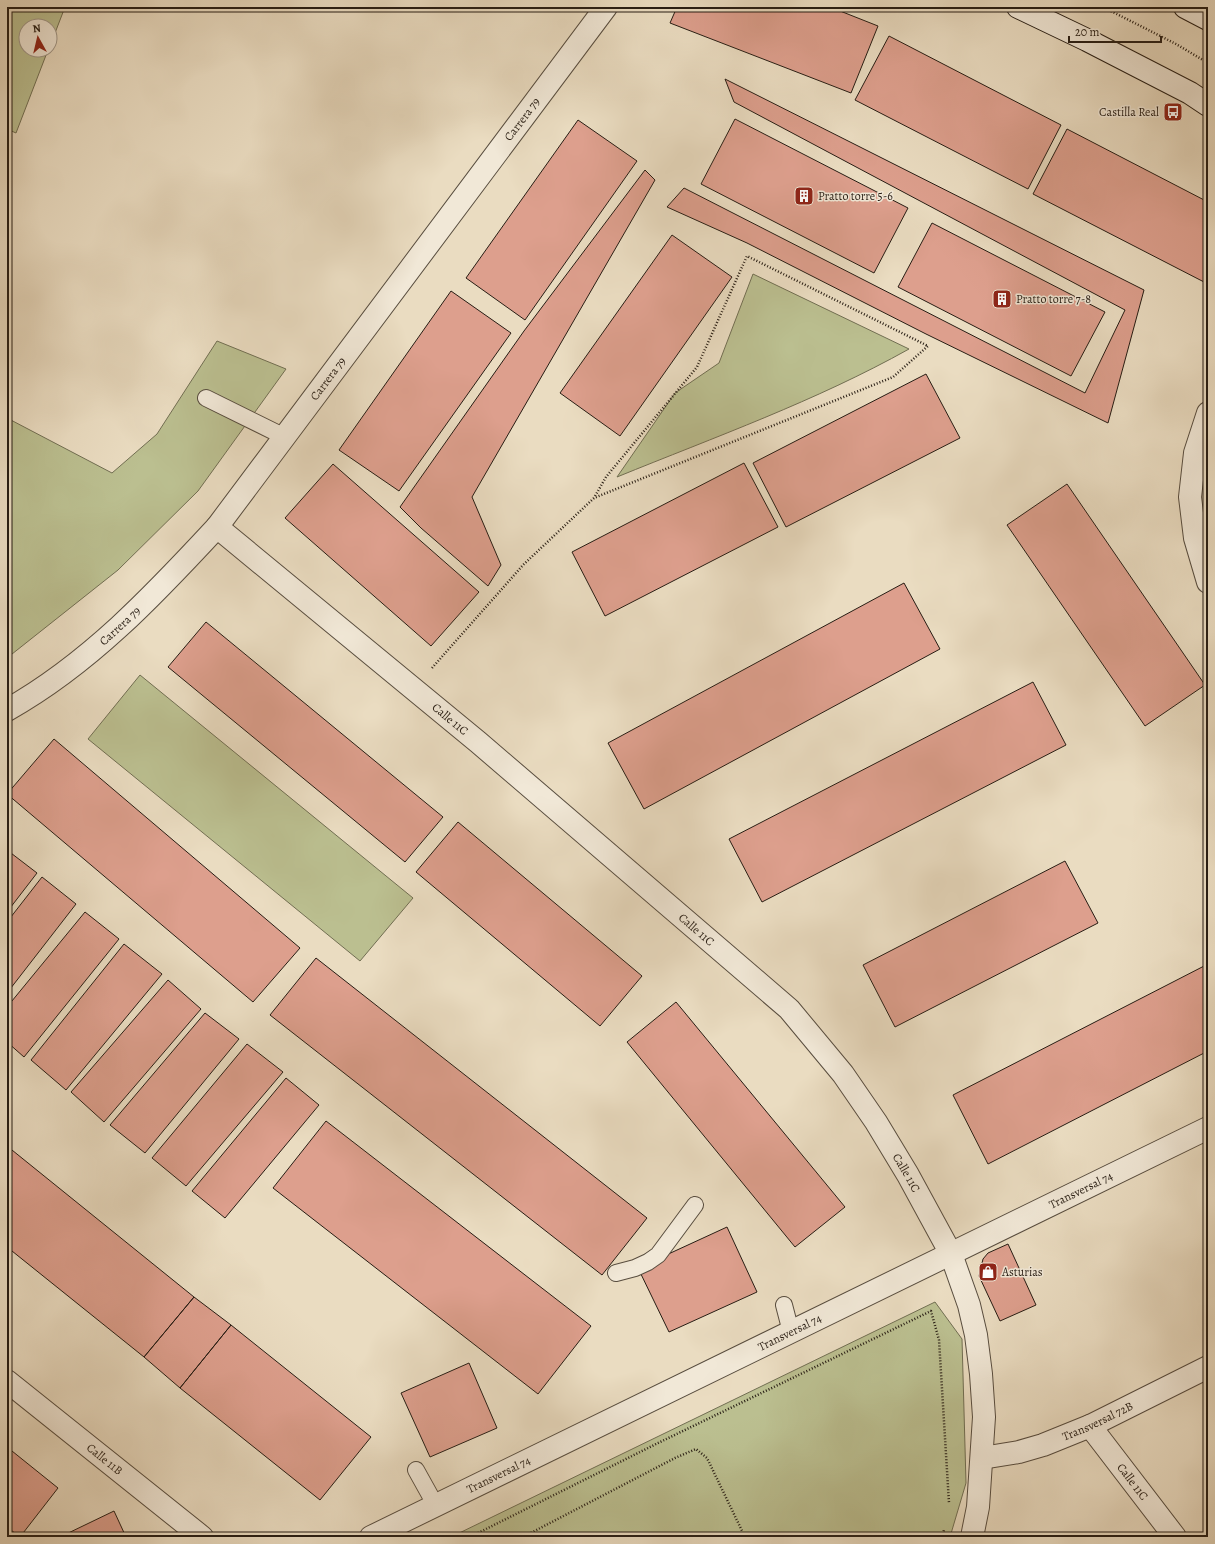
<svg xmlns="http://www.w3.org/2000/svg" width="1215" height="1544" font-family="Alegreya,serif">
<rect width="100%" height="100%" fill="#eadcc1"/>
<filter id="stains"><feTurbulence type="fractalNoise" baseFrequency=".005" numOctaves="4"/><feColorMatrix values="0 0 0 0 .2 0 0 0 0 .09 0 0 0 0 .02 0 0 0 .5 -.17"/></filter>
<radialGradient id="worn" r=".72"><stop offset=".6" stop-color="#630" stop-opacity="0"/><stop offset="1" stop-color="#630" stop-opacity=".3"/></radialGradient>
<path fill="#bbbf90" stroke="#716e52" d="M7 7H65L50 46V26H26V50H48L16 133 7 129Z
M753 274 909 349C816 401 715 437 617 477L675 393 719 363Z
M217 341 286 369 198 491 118 570 7 658V418L112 473 157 434Z
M1208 464V531C1202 509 1204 487 1208 464Z
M140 675 413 898 360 961 88 739Z
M935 1302 962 1339 966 1483 950 1537H451Z"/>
<path fill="#dd9f8d" stroke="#271d14" d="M677 7H830L878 26 851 93 670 23Z
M889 36 1061 125 1028 189 855 100Z
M725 79 1144 290 1108 423 926 334 747 243 667 207 684 188 1085 393 1125 310 734 102Z
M735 119 908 208 874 273 701 184Z
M578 120 637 161 525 320 466 278Z
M1067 129 1208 202V279L1206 283 1033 194Z
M645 170 655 180 472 497 501 565 488 586 421 528 400 507 524 331Z
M932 223 1105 312 1071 376 898 287Z
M672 235 732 277 620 436 560 393Z
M451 291 511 333 399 491 339 450Z
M926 374 960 438 786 527 753 463Z
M744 463 778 527 605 616 572 552Z
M333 464 479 592 431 646 285 518Z
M1067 484 1205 685 1145 726 1007 525Z
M904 583 940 649 644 809 608 743Z
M206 622 443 817 405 862 168 667Z
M1033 682 1066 745 762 902 729 839Z
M54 739 300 948 253 1002 7 794Z
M458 822 642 976 600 1026 416 872Z
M7 850 37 873 7 912Z
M1065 861 1098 923 895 1027 863 965Z
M42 877 76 904 7 993V922Z
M85 912 119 939 24 1057 7 1042V1007Z
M124 944 162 974 66 1090 31 1060Z
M316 958 647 1218 602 1275 270 1015Z
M1208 964V1051L988 1164 953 1095Z
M168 980 201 1009 104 1122 71 1092Z
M676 1002 845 1207 795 1247 627 1042Z
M205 1013 239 1039 145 1153 110 1125Z
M247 1044 283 1072 186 1186 152 1158Z
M286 1078 319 1105 225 1218 192 1191Z
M326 1121 591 1326 538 1394 273 1188Z
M7 1146 194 1297 144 1357 7 1247Z
M727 1227 757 1292 669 1332 638 1268Z
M1008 1244 1036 1305 1000 1321 979 1276 983 1259 988 1253Z
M194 1297 231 1325 180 1388 144 1357Z
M231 1325 371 1437 320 1500 180 1388Z
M469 1363 497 1428 430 1457 401 1393Z
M7 1447 58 1488 20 1537 7 1527Z
M114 1511 126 1537H60Z"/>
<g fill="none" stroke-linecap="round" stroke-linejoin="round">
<defs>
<path id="service" d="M206 398 285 437
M616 1273 635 1268 648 1262 658 1255 695 1205
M784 1305 791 1332
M416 1470 436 1506"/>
<g id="minor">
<path id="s1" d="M217 527 478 742 789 1009 843 1074 876 1122 908 1175 951 1254 969 1305 976 1335 981 1374 984 1417 978 1507 972 1537"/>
<path id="s2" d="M7 710C89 664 154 595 217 527L606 7"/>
<path id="s3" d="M7 1381 202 1537"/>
<path id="s4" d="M1090 1426 1175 1537"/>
<path id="s5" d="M982 1458 1019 1452 1043 1445 1090 1426 1208 1367"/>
</g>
<g id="tertiary">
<path d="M1208 413 1195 453 1190 497 1195 538 1208 582"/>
<path id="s6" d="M371 1537 1208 1128"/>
</g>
<path id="secondary" d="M1018 7 1087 40 1190 93 1208 105
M1185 7 1208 19"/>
</defs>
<use href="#service" stroke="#584d3f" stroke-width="18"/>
<use href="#minor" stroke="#584d3f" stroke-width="24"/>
<use href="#tertiary" stroke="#584d3f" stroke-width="24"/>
<use href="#secondary" stroke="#271d14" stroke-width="24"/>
<path stroke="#271d14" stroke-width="2.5" stroke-dasharray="1 2" stroke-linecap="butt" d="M1103 7 1176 44 1208 63
M432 668 523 565 594 498 893 377 928 346 747 256 697 367 606 477 594 498
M470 1537 656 1444 931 1311 939 1340 949 1503
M523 1537 675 1458 696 1449 707 1458 745 1537
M942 1537 944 1530"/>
<use href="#service" stroke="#f1e8d7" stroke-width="16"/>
<use href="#minor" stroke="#f1e8d7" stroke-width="22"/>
<use href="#tertiary" stroke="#f1e8d7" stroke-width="22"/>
<use href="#secondary" stroke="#f1e8d7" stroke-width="22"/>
</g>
<defs>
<symbol id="bus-square" viewBox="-11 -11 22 22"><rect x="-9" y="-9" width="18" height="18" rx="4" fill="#8f2418" stroke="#f1e8d7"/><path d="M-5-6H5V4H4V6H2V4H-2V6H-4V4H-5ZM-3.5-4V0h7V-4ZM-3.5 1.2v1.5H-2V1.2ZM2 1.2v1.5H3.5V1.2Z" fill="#fff"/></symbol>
<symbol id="building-square" viewBox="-11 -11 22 22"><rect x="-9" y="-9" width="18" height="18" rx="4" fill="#8f2418" stroke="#f1e8d7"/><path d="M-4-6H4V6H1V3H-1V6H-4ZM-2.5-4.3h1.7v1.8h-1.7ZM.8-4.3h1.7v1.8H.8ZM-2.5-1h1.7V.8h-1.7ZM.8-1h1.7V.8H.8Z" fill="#fff"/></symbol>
<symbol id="shop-square" viewBox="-11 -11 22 22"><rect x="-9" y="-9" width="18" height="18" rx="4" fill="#8f2418" stroke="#f1e8d7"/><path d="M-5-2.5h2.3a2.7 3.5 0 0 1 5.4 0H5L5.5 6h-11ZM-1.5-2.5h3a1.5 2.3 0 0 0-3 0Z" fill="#fff"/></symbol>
</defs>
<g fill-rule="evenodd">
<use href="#bus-square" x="1162" y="101" width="22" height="22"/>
<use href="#building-square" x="793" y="185" width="22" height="22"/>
<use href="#building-square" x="991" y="288" width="22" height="22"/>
<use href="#shop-square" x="977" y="1261" width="22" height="22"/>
</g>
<g text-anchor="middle" stroke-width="3" stroke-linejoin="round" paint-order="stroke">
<g font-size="12" fill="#271d14" stroke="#f1e8d7" text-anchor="start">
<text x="1159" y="116" text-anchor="end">Castilla Real</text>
<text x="818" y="200">Pratto torre 5-6</text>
<text x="1016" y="303">Pratto torre 7-8</text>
<text x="1002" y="1276">Asturias</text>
</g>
<g font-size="12" fill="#271d14" stroke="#f1e8d7">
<text dy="4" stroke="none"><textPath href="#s2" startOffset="789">Carrera 79</textPath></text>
<text dy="4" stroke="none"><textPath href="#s2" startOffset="465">Carrera 79</textPath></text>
<text dy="4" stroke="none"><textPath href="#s2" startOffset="141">Carrera 79</textPath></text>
<text dy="4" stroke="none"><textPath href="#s1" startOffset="302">Calle 11C</textPath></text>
<text dy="4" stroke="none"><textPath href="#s1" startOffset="626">Calle 11C</textPath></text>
<text dy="4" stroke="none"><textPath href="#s1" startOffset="950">Calle 11C</textPath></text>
<text dy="4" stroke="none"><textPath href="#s6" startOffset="790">Transversal 74</textPath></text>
<text dy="4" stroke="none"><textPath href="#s6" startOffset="466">Transversal 74</textPath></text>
<text dy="4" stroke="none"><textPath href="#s5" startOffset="122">Transversal 72B</textPath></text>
<text dy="4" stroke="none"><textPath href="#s3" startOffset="125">Calle 11B</textPath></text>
<text dy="4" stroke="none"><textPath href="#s6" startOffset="142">Transversal 74</textPath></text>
<text dy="4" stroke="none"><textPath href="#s4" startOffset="70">Calle 11C</textPath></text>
</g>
</g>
<rect width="1215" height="1544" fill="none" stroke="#eadcc1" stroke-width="24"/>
<rect x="8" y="8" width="1199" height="1528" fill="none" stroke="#271d14" stroke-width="2"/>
<rect x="12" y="12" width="1191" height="1520" fill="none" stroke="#271d14"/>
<g transform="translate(38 38) rotate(352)"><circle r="19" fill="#f1e8d7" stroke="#a09789"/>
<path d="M0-3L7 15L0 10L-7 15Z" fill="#8f2418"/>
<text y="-6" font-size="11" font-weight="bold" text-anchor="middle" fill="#271d14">N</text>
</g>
<path d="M1069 36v6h92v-6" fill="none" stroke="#271d14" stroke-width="2"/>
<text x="1075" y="36" font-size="12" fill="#271d14" stroke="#f1e8d7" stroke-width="3" paint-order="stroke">20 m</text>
<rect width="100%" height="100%" filter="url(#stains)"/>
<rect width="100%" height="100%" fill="url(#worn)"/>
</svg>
